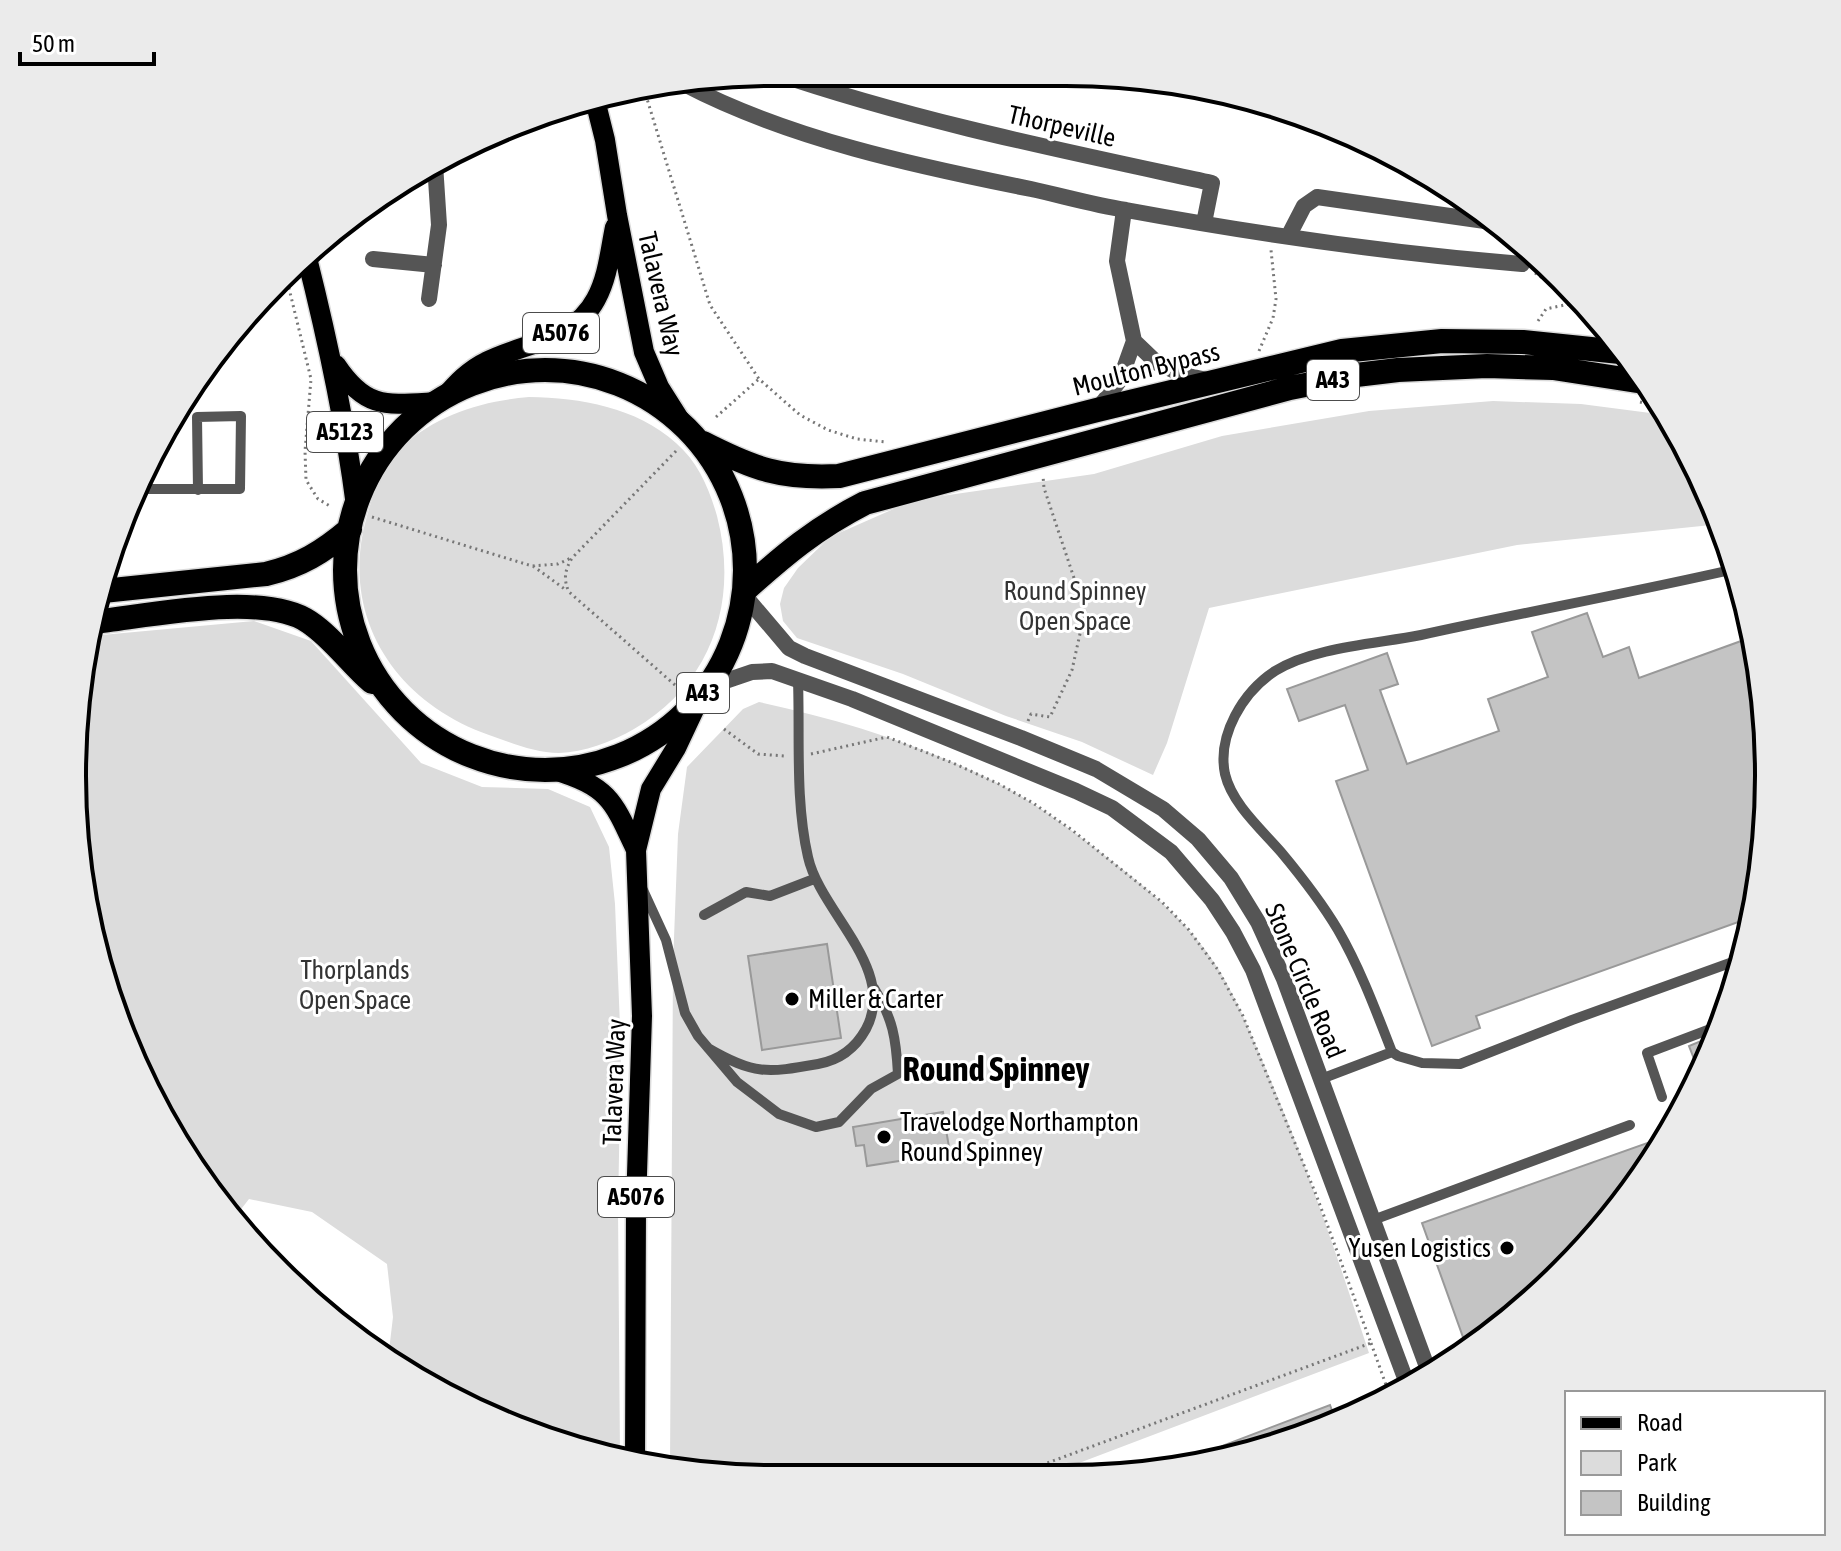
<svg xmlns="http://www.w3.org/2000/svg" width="1841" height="1551" font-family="'Asap Condensed',sans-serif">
<rect width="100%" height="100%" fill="#fff"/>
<path fill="#dcdcdc" d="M529 397C581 398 636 407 676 443 698 462 709 488 717 516 739 601 712 684 634 729 612 742 584 752 559 753 535 753 512 743 489 735 395 702 338 616 367 516 374 491 383 465 402 447 437 414 483 401 529 397Z
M1493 401 1581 404 1658 414 1716 507 1721 524 1517 545 1209 608 1167 743 1153 775 1082 742 1006 716 903 674 797 638 783 621 780 604 784 588 798 568 830 537 914 500 1094 474 1222 436 1369 411Z
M254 621 311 641 421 763 482 787 548 789 590 807 609 847 615 904 621 1050 618 1208 620 1456 550 1442 424 1385 388 1359 393 1317 387 1264 312 1212 249 1199 235 1217 191 1167 125 1044 78 868V684L91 636Z
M759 702C842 720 923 745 999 784 1038 804 1074 832 1109 859 1151 891 1191 925 1219 970 1239 1003 1253 1039 1268 1074 1307 1165 1338 1259 1369 1353L1037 1479 729 1477 670 1466 673 964 678 834 687 767 743 709Z"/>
<path fill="#c4c4c4" stroke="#999" stroke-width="2" d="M1587 613 1603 657 1629 647 1639 678 1755 636 1769 776 1755 916 1476 1016 1480 1028 1432 1046 1336 781 1368 770 1345 705 1299 721 1287 689 1387 653 1398 684 1380 690 1407 764 1499 731 1488 699 1548 677 1532 632Z
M827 944 841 1038 762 1050 748 956Z
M1718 1034 1715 1045 1700 1074 1689 1046Z
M943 1112 950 1153 867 1166 864 1145 856 1146 853 1127Z
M1667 1136 1650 1167 1563 1273 1468 1351 1422 1223Z
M1330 1405 1337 1424 1334 1426 1226 1458 1222 1446Z"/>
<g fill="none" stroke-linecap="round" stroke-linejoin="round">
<defs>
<path id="primary" d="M594 96 605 140 617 215 644 352 659 387 683 425
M306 254C327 337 345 420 356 506
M336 365C366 410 387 405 437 402
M444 398C456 384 469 370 486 362 525 342 573 342 596 299 608 277 610 251 615 227
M554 770C609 787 613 800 636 850
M635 1459 636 1206 642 1016 636 850 651 789 676 748 700 697"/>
<path id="highway" d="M345 570a200 200 0 1 1 400 0a200 200 0 1 1-400 0Z
M703 443C754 469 781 479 839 476L1097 410 1342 351 1442 341 1523 342 1620 352
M103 591 266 574C300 566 323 552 350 529
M744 591C784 555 816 528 865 503L1290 388 1356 375 1398 370 1487 366 1553 368 1637 381
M94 622C148 616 264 591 309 622 333 638 350 663 372 682"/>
</defs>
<use href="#primary" stroke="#dbdbdb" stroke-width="23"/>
<use href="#highway" stroke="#dbdbdb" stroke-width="27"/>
<path stroke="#777" stroke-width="3" stroke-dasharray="2 4" stroke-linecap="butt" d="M644 89 710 305 759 379 800 415 828 430 857 439 886 442
M1535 273 1577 301
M286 276 311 379 305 451 306 480 318 499 330 506
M1538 321 1546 309 1583 301
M1259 351 1273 318 1276 299 1271 250
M1640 402 1652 405
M716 417 759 379
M372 517 532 566 558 564 571 558
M533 566 566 590
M675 685 569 592C563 579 565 570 572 558L676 451
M1028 721 1031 714 1050 717 1072 670 1085 611 1044 488 1043 476
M724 729 758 754 784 756
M811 754 887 737 953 763 999 784 1033 803 1072 830 1162 902 1189 930 1218 970 1243 1016 1317 1197 1371 1343 1004 1479
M1371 1343 1390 1396"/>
<path stroke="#555" stroke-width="10" d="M134 490 136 489H240L241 416 197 417 198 490
M1735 569C1630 593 1525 612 1421 635 1376 644 1314 647 1275 671 1243 692 1217 735 1225 774 1232 804 1262 830 1281 852 1301 876 1322 903 1338 930 1360 968 1376 1011 1392 1052L1398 1056 1422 1063 1460 1064 1572 1020 1741 959
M643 890 666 940 685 1013 698 1036 737 1082 779 1114 816 1127 839 1122 871 1089 898 1074C896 1038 893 1019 874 988
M704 915 746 892 770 896 814 879
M708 1048C754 1075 767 1073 818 1064 840 1060 855 1049 866 1029 898 969 820 912 808 857 795 800 800 738 798 680
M1321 1079 1392 1052
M1662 1097 1647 1053 1721 1025
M1373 1220 1630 1125"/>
<path stroke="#555" stroke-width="16" d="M772 72C915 121 1064 151 1212 183L1204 223
M684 84C789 139 916 166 1031 189 1063 196 1094 205 1126 210 1256 234 1389 253 1522 264L1528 249
M1124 210 1117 261 1134 341 1157 363 1184 375 1207 380
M1289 235 1304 206 1317 197 1499 223
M373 259 434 265
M429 299 439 225 435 164
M1097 410 1120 380 1134 341
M744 595 789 648 805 656 1021 738 1096 769 1163 809 1198 839 1231 878 1258 922 1284 979 1430 1375
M708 687 752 672 772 671 852 699 1076 791 1112 808 1171 852 1212 900 1233 932 1253 970 1408 1386"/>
<use href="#primary" stroke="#000" stroke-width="20"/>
<use href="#highway" stroke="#000" stroke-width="24"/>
</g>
<g fill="#000" stroke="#fff" stroke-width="3">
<circle cx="792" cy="999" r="8"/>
<circle cx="884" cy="1137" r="8"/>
<circle cx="1507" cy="1248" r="8"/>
</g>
<g text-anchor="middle" stroke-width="6" stroke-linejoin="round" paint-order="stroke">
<g fill="#fff" stroke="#4c4c4c" stroke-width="2">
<rect x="523" y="313" width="76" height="40" rx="6"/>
<rect x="1307" y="360" width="52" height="40" rx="6"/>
<rect x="307" y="412" width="76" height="40" rx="6"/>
<rect x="677" y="673" width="52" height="40" rx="6"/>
<rect x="598" y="1177" width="76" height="40" rx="6"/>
</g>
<g font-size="24" font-weight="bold" fill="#000">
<text x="561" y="341">A5076</text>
<text x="1333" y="388">A43</text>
<text x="345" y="440">A5123</text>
<text x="703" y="701">A43</text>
<text x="636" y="1205">A5076</text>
</g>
<g font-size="26" fill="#000" stroke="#fff">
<text transform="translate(1062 126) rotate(13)" y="9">Thorpeville</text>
<text transform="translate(661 294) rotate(77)" y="9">Talavera Way</text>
<text transform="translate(1146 369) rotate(-14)" y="9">Moulton Bypass</text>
<text transform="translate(1305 981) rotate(67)" y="9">Stone Circle Road</text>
<text transform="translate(614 1082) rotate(-88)" y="9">Talavera Way</text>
</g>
<g font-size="26" fill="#333" stroke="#fff">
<text x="1075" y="600">Round Spinney<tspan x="1075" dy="30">Open Space</tspan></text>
<text x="355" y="979">Thorplands<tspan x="355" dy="30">Open Space</tspan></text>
</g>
<g font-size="26" fill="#000" stroke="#fff" text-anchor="start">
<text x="808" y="1008">Miller &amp; Carter</text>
<text x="900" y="1131">Travelodge Northampton<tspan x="900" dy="30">Round Spinney</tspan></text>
<text x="1491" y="1257" text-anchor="end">Yusen Logistics</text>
</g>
<g font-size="34" font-weight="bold" fill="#000" stroke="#fff">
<text x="996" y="1081">Round Spinney</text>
</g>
</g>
<path d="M0 0H1841V1551H0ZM775 86H1066A689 689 0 0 1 1755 775V776A689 689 0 0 1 1066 1465H775A689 689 0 0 1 86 776V775A689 689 0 0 1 775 86Z" fill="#ebebeb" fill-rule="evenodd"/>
<path fill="none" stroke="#000" stroke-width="4" d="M775 86H1066A689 689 0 0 1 1755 775V776A689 689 0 0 1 1066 1465H775A689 689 0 0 1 86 776V775A689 689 0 0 1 775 86Z"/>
<rect x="1565" y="1391" width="260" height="144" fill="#ffffff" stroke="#999999" stroke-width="2"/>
<rect x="1581" y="1417" width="40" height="12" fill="#000000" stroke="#999999" stroke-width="2"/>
<text x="1637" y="1431" font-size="24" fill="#000000">Road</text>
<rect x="1581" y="1451" width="40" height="24" fill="#dcdcdc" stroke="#999999" stroke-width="2"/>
<text x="1637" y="1471" font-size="24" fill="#000000">Park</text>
<rect x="1581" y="1491" width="40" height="24" fill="#c4c4c4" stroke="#999999" stroke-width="2"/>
<text x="1637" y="1511" font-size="24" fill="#000000">Building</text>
<path d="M20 52v12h134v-12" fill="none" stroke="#000000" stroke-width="4"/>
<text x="32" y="52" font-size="24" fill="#000000" stroke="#ffffff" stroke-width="6" paint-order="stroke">50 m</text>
</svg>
